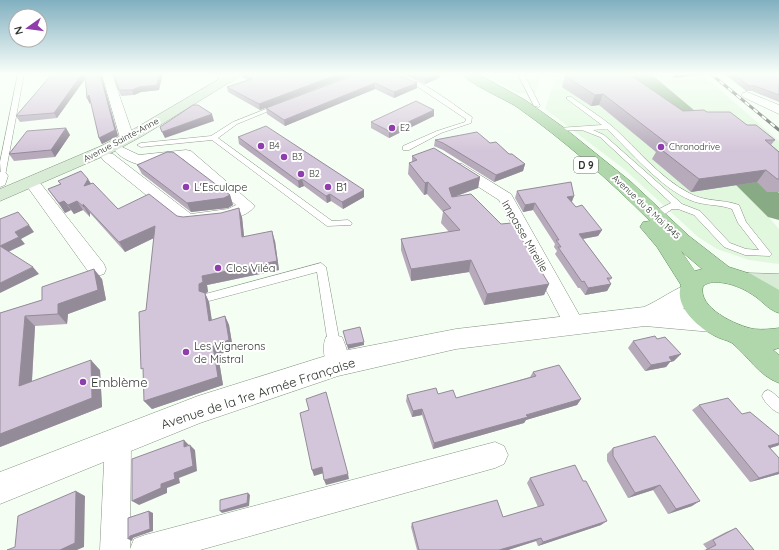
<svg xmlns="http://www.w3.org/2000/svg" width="779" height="550" font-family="Quicksand,sans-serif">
<rect width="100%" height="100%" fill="#f4fef3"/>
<path fill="#e1f8de" d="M482 74H542L535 94 518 93Z
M557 74H633L694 131 779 229V264L749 260 717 249 698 237 624 169 545 109Z
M647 74H702L779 141V202Z"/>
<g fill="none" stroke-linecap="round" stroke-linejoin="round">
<path fill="#88aa84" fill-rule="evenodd" d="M629 74H651L707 121 752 169 779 193V220L768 217 732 181 689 131Z"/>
<defs>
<path id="service" d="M18 74H24L5 176 1 178 0 162Z
M385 74C418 74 446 100 472 117L471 123 441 133 409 150H403V146L437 131 465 122 466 119 418 87Z
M518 74H524L540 106 539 107 534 106Z
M567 97H571C585 107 600 116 613 127 637 149 660 178 689 193 704 202 723 199 739 205L746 222 770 252 772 254 770 256 745 255 724 247 694 215 678 209H672C667 213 658 219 651 217L650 215 651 213 671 203 600 137 582 130 556 131V129L558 128 602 125 567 99ZM607 129C630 151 661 188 690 200 703 206 719 204 732 209L738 223 759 250 746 249 730 243 700 211 682 204 604 135 593 130Z
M276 105 281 106 237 124 218 138 332 221 348 220 352 223 351 225 327 226 212 140 141 147 137 145 141 143 211 136 233 122Z
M321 263 326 267 340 344 338 347 334 349 330 347 328 344 317 272 209 301 205 300 204 297 205 294 209 293Z
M768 390 772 392 779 398V413C772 410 765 403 762 396L764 392Z"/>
<path id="minor" d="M102 74H112L134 138 132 141H122L120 138Z
M214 74H227L233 80 232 82H224Z
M747 92 779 105V114L743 97 741 95 743 93Z
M122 147 139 155 186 150 191 151 255 206C244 222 206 223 188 225L182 224 103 160 101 157 103 154 108 153 113 154 191 214 228 209 236 205 183 159 137 164C130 162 120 157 115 151L117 148Z
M457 163 462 164 511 194 581 318 585 324 581 330 574 333 567 330 499 200 452 170 450 167 452 164Z
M0 172 6 173 8 176 5 185 0 187Z
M32 177 37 179 104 264 106 269 104 274 97 276 90 274 24 182 27 179Z
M334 335 342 337C347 348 351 361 346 371L338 374 330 371C325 361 321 348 326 337Z
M118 429 127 433 131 442 130 549 134 539 145 535 495 442 504 446 508 455 504 464 495 468 200 550H100L105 442 109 433Z"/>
<path id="tertiary" d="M691 283 699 286 702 292 699 298 683 309 712 312 721 315 724 322 721 329 712 332 645 326 456 349 338 376 200 423 0 504V472L198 396 338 352 456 329 644 307C660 300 675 288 691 283Z"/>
<path id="secondary" d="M228 74H243L144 135 113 152 0 201V189L101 146 134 129Z
M747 273 779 274V290L747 289 739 287 736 281 739 275Z"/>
<path id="primary" d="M462 74H478L525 100 563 127 630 181 689 236 729 267 751 274 779 290V313C769 310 764 303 756 297 746 290 736 285 724 283 717 282 710 281 703 286 697 308 737 326 754 329 763 330 771 329 779 328V348L773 350 779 355V383C759 376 748 356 732 343 727 340 720 339 715 336 698 327 674 307 681 285L657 247 640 227 643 222 650 221C608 179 565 141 517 107 505 99 469 84 462 74ZM681 251 702 269 695 271Z"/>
</defs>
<use href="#service" stroke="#849482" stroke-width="1"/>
<use href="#minor" stroke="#849482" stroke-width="1"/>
<use href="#tertiary" stroke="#849482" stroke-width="1"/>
<use href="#secondary" stroke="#849482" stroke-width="1"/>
<use href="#primary" stroke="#5f8d5a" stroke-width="1"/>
<use href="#service" fill="#fff" fill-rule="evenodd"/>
<use href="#minor" fill="#fff" fill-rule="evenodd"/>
<use href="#tertiary" fill="#fff" fill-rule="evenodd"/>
<use href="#secondary" fill="#d7ebd5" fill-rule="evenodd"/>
<use href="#primary" fill="#afd7ab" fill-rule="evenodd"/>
<defs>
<path id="rail" d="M711 74 779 130"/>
</defs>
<use href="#rail" stroke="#545c53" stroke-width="3"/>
<use href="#rail" stroke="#fff" stroke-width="2" stroke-dasharray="5.5" stroke-linecap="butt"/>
</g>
<path fill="#b6aabb" d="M52 74H101L118 136 102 144 99 138 91 102 90 104 87 98 85 79 57 118 20 122 16 116Z
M113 74 159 90 141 92 134 95 121 96Z
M241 74H278L280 76 286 74H354L260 110 228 92 227 87 247 80 242 77Z
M357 74 417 83V88L394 98 375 89 285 126 267 114 266 108Z
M400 74H440L439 78 425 84 409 77Z
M673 74H709L674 78Z
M725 74H779V102L752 91H746Z
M565 76 683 111 707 112 747 125 775 140 771 145 779 152V192H767L757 182 691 192 652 159 656 152 599 105 591 106 562 87Z
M434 110V116L389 138 371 128V122Z
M66 128 70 135 55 157 14 161 9 154Z
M238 137 364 197 343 209 331 201 327 203 304 186 299 188 239 144Z
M435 140 490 143 509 154 525 164 523 171 494 182 443 150 434 146Z
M412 156 480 177 478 188 457 196 549 284 544 295 484 305 469 272 411 281 401 250V239L449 232 441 223 443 212 427 194 424 195 408 174 409 163 412 162Z
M137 165 230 195 233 205 228 208 191 212 142 174Z
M58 181 92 184 118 209 183 217H242L244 236 275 241 279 270 207 285 208 292 205 293 209 302 212 320 225 316 229 325 233 349 218 355 223 385 152 409 144 401 146 310 154 238 125 252 90 213V217L83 210 74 214 71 210 65 213 48 189 60 184Z
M517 191 574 196 572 202 576 207 602 230 598 236 583 239 612 278 609 281 611 284 607 291 585 295 580 288H578L555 254 557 251 554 247 555 244 533 210 523 212 515 198Z
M102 279 106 300 68 314 67 324 35 326 32 382 100 370 102 407 0 447V313L42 300Z
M657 339 674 361 670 362 666 367 645 371 628 348 633 341Z
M533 372 581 399 577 405 526 420 524 423 433 449 422 415 412 417 406 401 407 395 438 394 456 398 530 377Z
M699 405 742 414 779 436V445L770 448 779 458V474L750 482 692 410Z
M613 448 692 506 668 514 653 490 628 498 607 461V454Z
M530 478 601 525 538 546 536 541 508 550H417L411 527 412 523 503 517 538 507 527 483Z
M736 528 754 550H704L707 549 703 544 726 532Z"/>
<path fill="#948b99" d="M82 74H86L87 76 57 118 54 113Z
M100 74H101L118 136 102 144 99 138Z
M159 74H163L159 90 141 92 134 95 132 90Z
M339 74H354L260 110 259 104Z
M437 74H440L439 78 425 84 426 79Z
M676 74H709L674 78Z
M375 83V89L285 126 284 120Z
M417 83V88L394 98V92Z
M603 94 599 105 591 106 595 95Z
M89 95 92 100 90 104 87 98Z
M434 110V116L389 138V131Z
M212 114 214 121 165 138 162 132Z
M66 128 70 135 55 157 51 150Z
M525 164 523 171 494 182 496 175Z
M766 170 757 182 691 192 699 179Z
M480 177 478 188 448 199 449 188Z
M88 179 94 188 84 186Z
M302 179 304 186 299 188 298 181Z
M428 182 427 194 424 195 425 183Z
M364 190V197L343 209 342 202Z
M330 194 331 201 327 203 326 196Z
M230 195 233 205 228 208 191 212 187 203Z
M574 196 571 203 567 197Z
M64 201 71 210 65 213 59 203Z
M77 201 83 210 74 214 68 205Z
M535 203 533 210 523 212 525 205Z
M83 204 90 213V217L84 207Z
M239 208 242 217 245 246 242 237Z
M29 225 34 232 21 239 25 244 6 253 0 246 15 232Z
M155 226 160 235 125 252 119 242Z
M602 230 598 236 576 240 579 234Z
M272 231 275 241 279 270 207 285 208 292 204 294 199 291V284L202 276Z
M471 260 469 272 411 281V269Z
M33 267 39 274 0 293V283Z
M94 269 102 279 106 300 68 314 67 324 58 314V304Z
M549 284 544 295 484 305 487 294Z
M611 284 607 291 585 295 588 288Z
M205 293 209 302 213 330 209 321Z
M25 316 35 326 31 395 19 386Z
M225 316 229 325 233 349 218 355 223 385 152 409 144 401 213 346Z
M364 342V345L348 349 347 345Z
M681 354 674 361 670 362 666 367 645 371 651 365 669 357Z
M91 360 100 370 102 407 0 447V434Z
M581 399 577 405 526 420 524 423 433 449 434 443Z
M422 409V415L412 417 413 411Z
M184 440 189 445 184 447Z
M779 443V445L777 446 760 451 768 446Z
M190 445 195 450 197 471 179 478 180 483 167 488V493L139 505 132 501 161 484 174 473Z
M322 467 324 473 314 476 312 470Z
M779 472V474L750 482 759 478Z
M348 474 349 479 326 485 324 480Z
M660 485 653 490 628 498 635 493Z
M76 491 85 496 84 547 77 550H60Z
M248 493 250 495 249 506 222 513 220 511Z
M700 501 692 506 668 514 676 509Z
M149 511 153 513V531L133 538 132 541 128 539 130 536Z
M607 521 601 525 538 546 543 542Z
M541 538 536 541 508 550H499Z"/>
<path fill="#d4c6da" stroke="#948b99" d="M52 74H82L54 113 16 116Z
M85 74H100L115 130 99 138 89 95 87 98Z
M113 74H159L157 85 139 87 132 90H119Z
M245 74H278L280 76 286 74H339L259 104 227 87 252 79Z
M357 74H395L417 83 394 92 375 83 284 120 266 108Z
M416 74H437L426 79Z
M566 74H629L683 111 704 110 707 112H730L747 125H756L775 140H765L779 152V179H777L766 170 699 179 658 147 669 145 603 94 595 95 565 76Z
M734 74H779V95L755 86H749Z
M416 101 434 110 389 131 371 122Z
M193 105H198L212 114 162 132 160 127Z
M266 126 364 190 342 202 330 194 326 196 302 179 298 181 238 137Z
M66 128 51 150 9 154 27 131Z
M477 132 490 143 496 142 509 154H512L525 164 496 175 443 143 435 140Z
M434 148 480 177 449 188 452 197 471 194 501 224 512 223 549 284 487 294 471 260 411 269 401 239 460 230 443 211 451 208 428 182 425 183 409 163 417 160 412 156Z
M167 152H173L230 195 224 198 187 203 137 165Z
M81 171 88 179 84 186 93 183 118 209 149 194 177 216 183 217 221 213 239 208 242 237 272 231 277 261 202 276 203 282 199 284V291L205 293 209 321 225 316 229 340 213 346 218 377 144 401 143 368 141 369 139 312 146 310 155 226 119 242 83 204 84 207 77 201 68 205 64 201 59 203 48 189 61 184 58 181Z
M571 182 574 196 567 197 576 207 582 205 602 230 579 234 612 278H607L611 284 588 288 584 281 582 282 558 247H561L556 240H559L535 203 525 205 517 191Z
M18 212 29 225 15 232 19 237 0 246V219Z
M0 246 33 267 0 283Z
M94 269 98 290 58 304V314L25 316 19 386 91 360 92 398 0 434V313L42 300V287Z
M360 327 364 342 347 345 343 331Z
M655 336 657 339 665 337 681 354 669 357 672 361 651 365 633 341Z
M559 365 581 399 526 415 528 417 434 443 422 409 413 411 407 395 436 388 438 394 453 390 456 398 536 376 533 372Z
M326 392 348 474 324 480 322 467 312 470 300 413 309 410 306 399Z
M728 398 742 414 750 412 779 436V443L768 446 779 458V472L759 478 699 405Z
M655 436 700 501 676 509 660 485 635 493 613 456V448Z
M184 440V447L190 445 193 466 174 473 175 479 161 484V488L132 501V459Z
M575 465 583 481H586L607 521 543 542 541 538 499 550H419L412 523 497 500 503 517 544 505 530 478Z
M76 491 75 543 60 550H7L15 547 18 516Z
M248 493 247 503 220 511V500Z
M149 511 150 529 130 536 128 539V518Z
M736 528 754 550H706L716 545 713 540Z"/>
<linearGradient id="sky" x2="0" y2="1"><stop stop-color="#81b0c0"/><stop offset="0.49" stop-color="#fafffa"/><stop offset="1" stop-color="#fafffa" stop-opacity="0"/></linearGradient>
<rect width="779" height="151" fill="url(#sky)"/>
<g fill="#8e3ead" stroke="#fff" stroke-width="1.5">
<circle cx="392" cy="128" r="4"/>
<circle cx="261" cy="146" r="4"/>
<circle cx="661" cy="147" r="4"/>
<circle cx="284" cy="157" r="4"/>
<circle cx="301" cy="174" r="4"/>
<circle cx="186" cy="187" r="4"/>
<circle cx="328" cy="187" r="4"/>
<circle cx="218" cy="268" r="4"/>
<circle cx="186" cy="352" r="4"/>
<circle cx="83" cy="382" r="4"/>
</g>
<g text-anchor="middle" stroke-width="4" stroke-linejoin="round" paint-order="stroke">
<g font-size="9" fill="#2e352d" stroke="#fff" text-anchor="start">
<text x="400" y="131">E2</text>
<text x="269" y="149">B4</text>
<text x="669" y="150">Chronodrive</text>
<text x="292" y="160">B3</text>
<text x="309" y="177">B2</text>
</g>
<g font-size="9" fill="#2e352d" stroke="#fff">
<text transform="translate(121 140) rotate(-28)" y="3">Avenue Sainte-Anne</text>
<text transform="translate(646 207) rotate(43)" y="3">Avenue du 8 Mai 1945</text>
</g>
<rect fill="#fff" stroke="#6d726c" stroke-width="1" x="574" y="157" width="24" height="16" rx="3"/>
<g font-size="10" font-weight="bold" fill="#2e352d">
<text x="586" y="169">D 9</text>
</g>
<g font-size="11" fill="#2e352d" stroke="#fff" text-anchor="start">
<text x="194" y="191">L'Esculape</text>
<text x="336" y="191">B1</text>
<text x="226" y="272">Clos Viléa</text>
<text x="194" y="350">Les Vignerons<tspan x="194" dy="13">de Mistral</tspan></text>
</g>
<g font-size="11" fill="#2e352d" stroke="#fff">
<text transform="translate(525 236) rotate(60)" y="4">Impasse Mireille</text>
</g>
<g font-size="13" fill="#2e352d" stroke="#fff" text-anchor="start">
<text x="91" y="387">Emblème</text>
</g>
<g font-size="13" fill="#2e352d" stroke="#fff">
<text transform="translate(258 393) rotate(-18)" y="5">Avenue de la 1re Armée Française</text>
</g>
</g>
<g transform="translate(28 28) rotate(256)"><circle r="19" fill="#ffffff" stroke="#abaeab"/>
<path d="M0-3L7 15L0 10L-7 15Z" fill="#8e3ead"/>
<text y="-6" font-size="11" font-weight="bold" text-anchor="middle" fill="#2e352d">N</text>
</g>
</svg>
